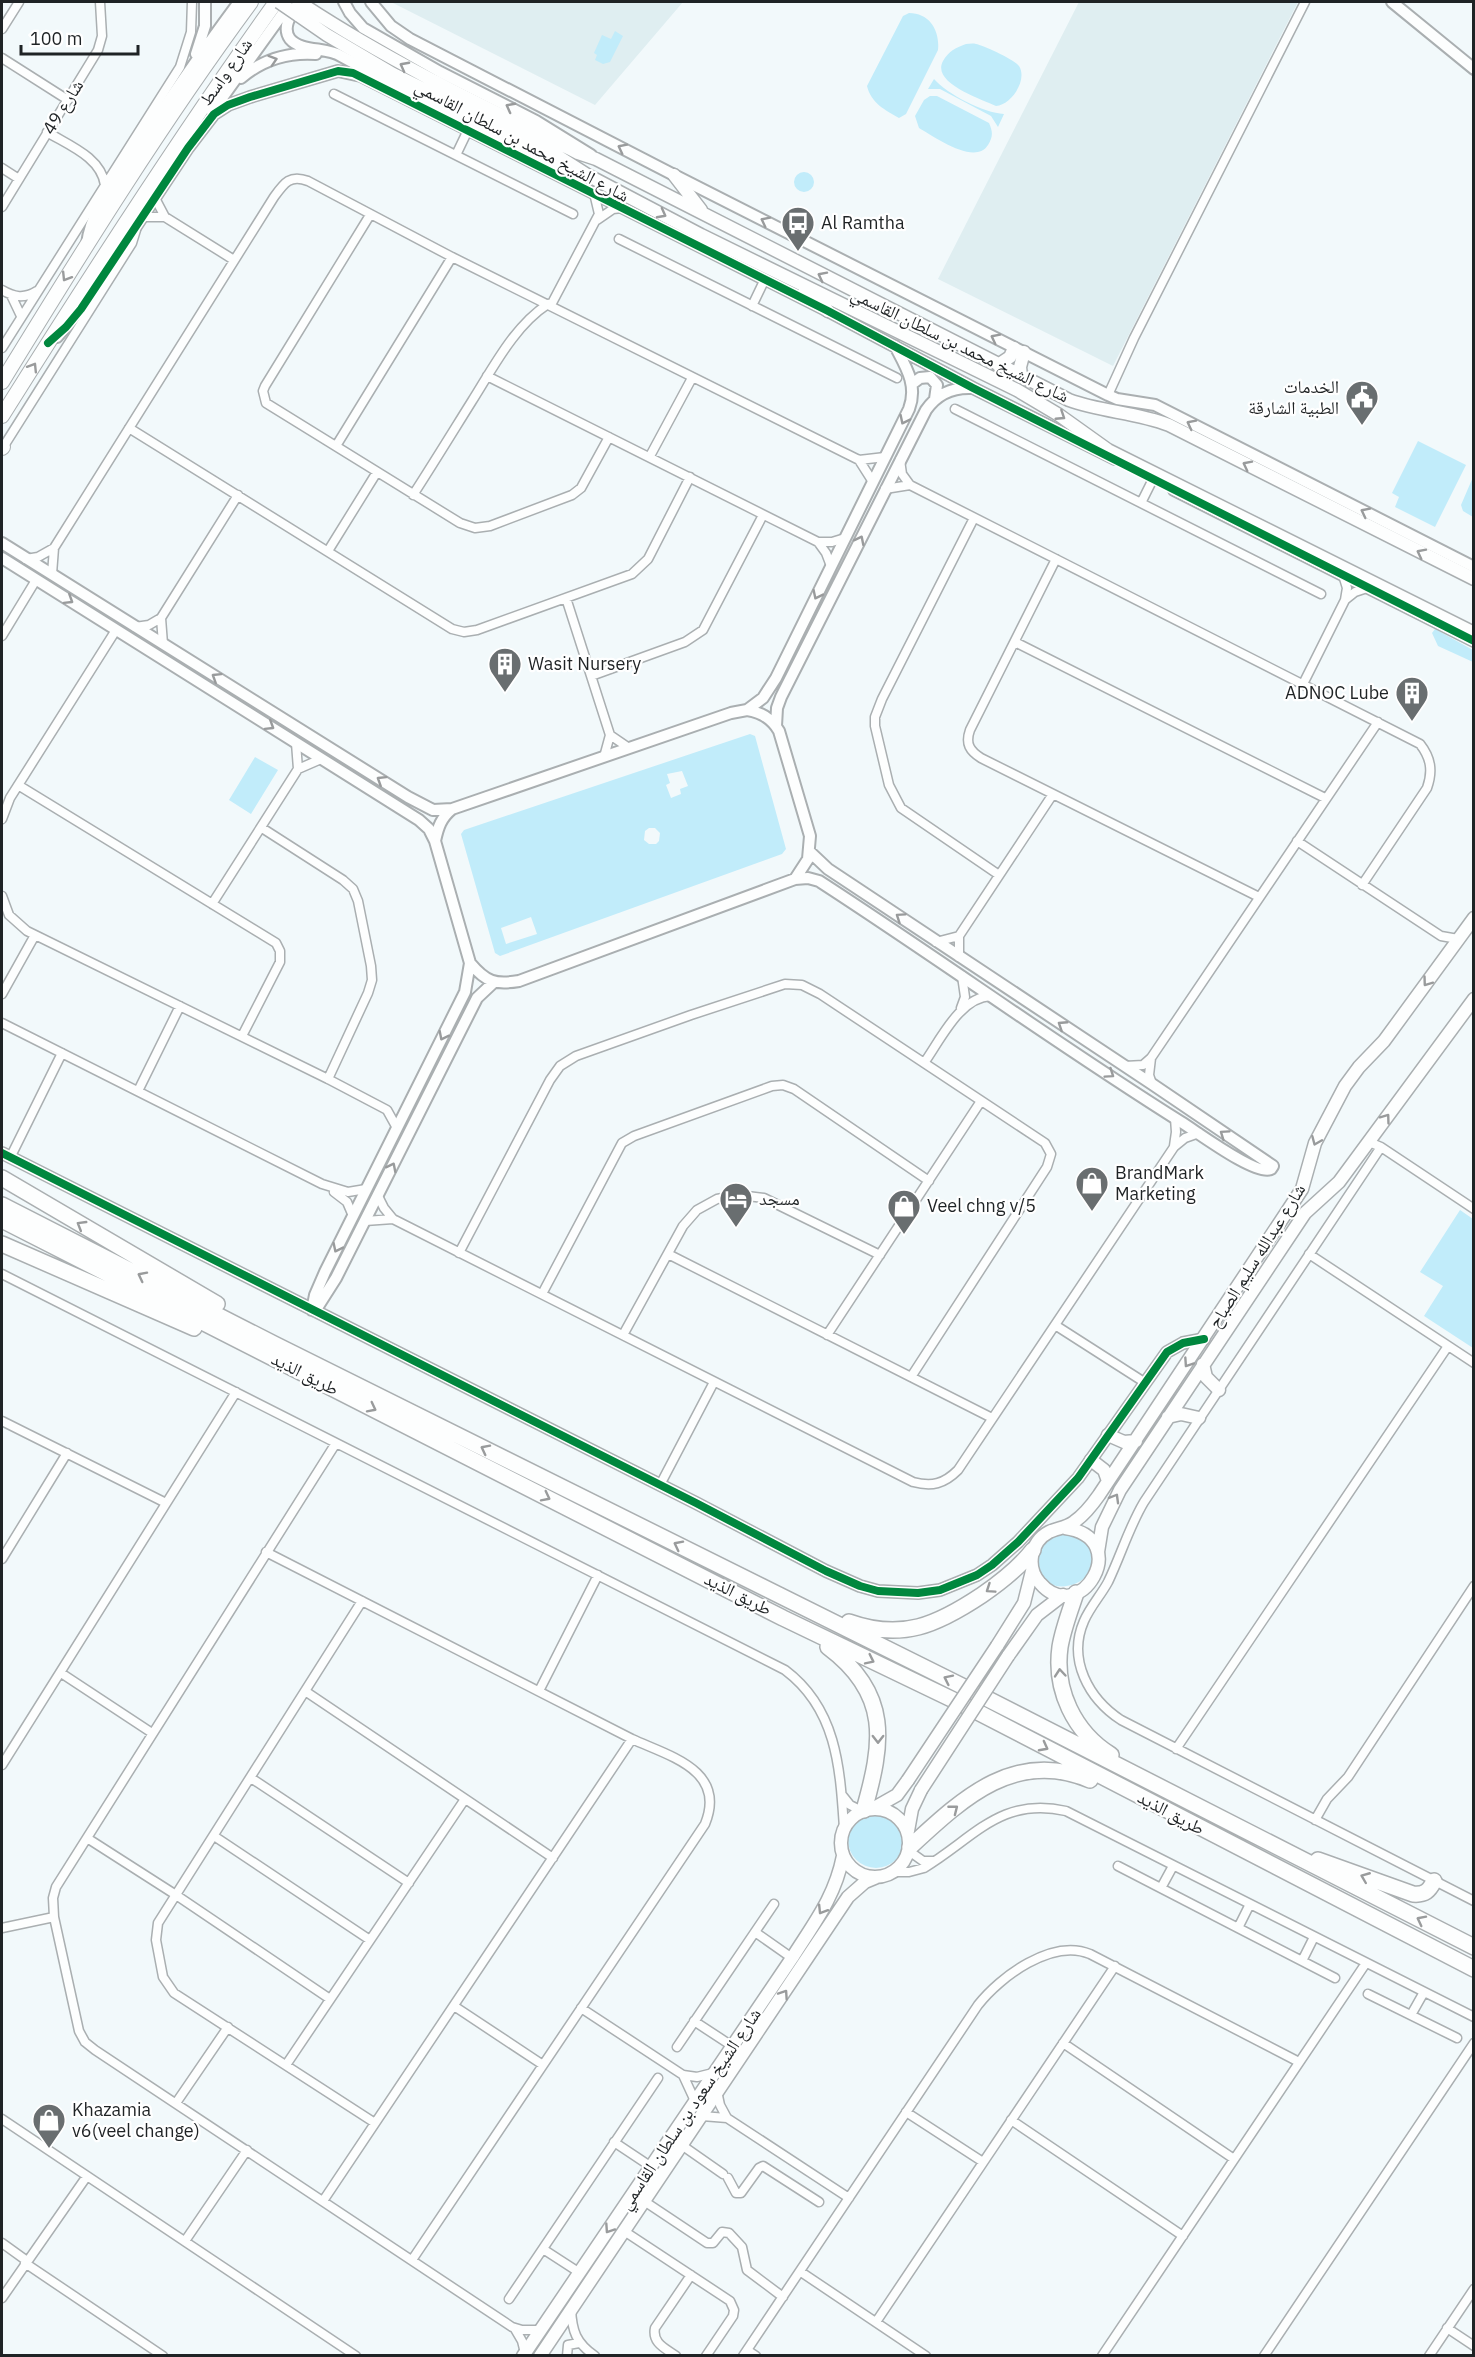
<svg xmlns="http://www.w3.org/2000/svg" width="1475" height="2357" font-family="'IBM Plex Sans','Noto Naskh Arabic',sans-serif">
<rect width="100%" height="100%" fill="#f2f9fb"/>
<path fill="#dfeef1" d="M391 2H683L595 105Z
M1079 2H1298L1113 366 938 279Z"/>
<path fill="#c1ecfa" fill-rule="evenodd" d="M909 13C930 13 940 31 938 50L906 114 899 118C885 110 871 103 867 86L903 16Z
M615 31 623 36 610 62 603 64 595 60 597 55 594 53 602 35 611 39Z
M966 44C969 44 972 43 976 44 983 45 1015 60 1019 66 1028 80 1011 105 996 106 981 99 931 83 943 61 949 51 955 48 966 44Z
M934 79C947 94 984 113 1004 114L998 127 991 116 940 89H928Z
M930 96H937L989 123C993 132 993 137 988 145 975 166 935 137 919 128L915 116 924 100Z
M794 182a10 10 0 1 1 20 0a10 10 0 1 1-20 0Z
M1418 441 1466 465 1435 527 1395 507 1399 497 1392 493Z
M1473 477V517L1463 511 1461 505Z
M1435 629 1473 650V662L1438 646 1432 633Z
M750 734 755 736 786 849 782 854 500 956 495 953 461 834 464 830ZM682 771 688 786 680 789 681 794 671 798 666 785 670 783 667 774ZM649 828H655L660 833 659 841 656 844H649L644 840 645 831ZM531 917 537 934 506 944 501 928Z
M255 757 278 770 251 814 229 800Z
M1460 1210 1473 1219V1348L1424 1316 1443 1286 1420 1272Z
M1057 1531 1083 1537C1086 1542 1091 1548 1093 1553 1101 1585 1047 1601 1038 1569 1036 1563 1037 1556 1037 1550Z
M848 1840a28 28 0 1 1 56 0a28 28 0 1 1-56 0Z"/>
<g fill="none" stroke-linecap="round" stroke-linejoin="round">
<defs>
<path id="minor" d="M2 29 19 2
M2 58 68 100
M334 94 573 214
M47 132C68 145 101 157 105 185
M456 155 468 130
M2 168 19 179
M155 198 165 217 234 260
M2 207 98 50 102 36 100 2
M370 215 265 386 263 391 266 403 460 523 475 528 490 526 572 495 581 488 609 437
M142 217H165
M597 220 613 209 622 208
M619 239 897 378
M2 290C14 297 24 299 37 291
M11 295 21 316
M551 305 599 214 594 193
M752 306 764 281
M2 348 180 67 191 32 192 2
M487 376 818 542 826 553 831 566
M1108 395 1134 338 1305 2
M955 409 1321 594
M129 428 452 629 464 632 477 630 632 574 648 559 690 477
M336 446 452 257
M2 449 132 243 136 230
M650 456 692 378
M859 460 873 482
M900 460 902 474 910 485 1420 744C1431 758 1433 771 1427 788L1362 885
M885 489 910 485
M413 495C433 464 452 433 472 401 493 368 514 326 548 304
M1141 503 1153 479
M974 518 882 699 875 717V726L889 785 901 808 999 875
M818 542H832L845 538
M328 551 377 472
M26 559 38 557 54 548
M1056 559 970 730C965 744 970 751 981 758L1259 897
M52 574 54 548 274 197C284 183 290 174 308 181L452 257 859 460 885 457
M566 598 610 735 604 757
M1345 600 1355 592 1367 588
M161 618 163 644
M135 627 149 625 161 618 238 495
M2 636 36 580
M1015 642 1325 798
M591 676 685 642 703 630 763 515
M1303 684 1345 600 1347 588 1343 575
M610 735 629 748
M296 743 298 769
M18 785 276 943 280 951V962L242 1036
M2 819 10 798 116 630
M262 828 343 880 353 889 358 901 371 966 372 980 368 993 328 1079
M1297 841 1441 936 1458 939
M2 896 9 915 27 931 328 1079 387 1110 397 1128
M212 904 298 769 321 759
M936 942 959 936
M959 957V936L1053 794
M2 994 35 935
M961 1008 965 997 962 976
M2 1023 322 1184 348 1192 366 1189
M1151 1058 1149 1075 1152 1084
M924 1063C941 1039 960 997 991 996
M1125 1066 1143 1065 1151 1058 1378 722
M138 1091 180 1006
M1369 1142 1381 1147 1474 1209
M1174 1146 1176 1132 1175 1118
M1381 1147 1144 1502C1129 1527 1121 1555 1108 1582 1101 1595 1090 1607 1084 1621 1067 1660 1089 1699 1121 1720L1474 1901
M10 1158 62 1053
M334 1192 347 1202 353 1216
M378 1196 384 1208 393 1219 913 1482C932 1487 944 1484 958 1470L1174 1147 1185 1138 1199 1133
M365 1221 393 1219
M459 1253 550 1080 560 1066 576 1056 691 1015 785 984 802 985 820 994 1045 1143 1051 1154 1047 1167 911 1377
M668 1254 992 1418
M1309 1254 1474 1363
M2 1274 785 1670C837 1709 840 1768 844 1828
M542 1294 622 1143 634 1136 772 1086 783 1085 794 1089 929 1181
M1055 1325 1144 1382
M623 1335 683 1226 697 1210 717 1199 739 1195 764 1198 880 1255
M827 1335 981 1101
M2 1421 166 1503
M336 1443 56 1887 53 1898 54 1917 79 2031 85 2042 95 2050 512 2327 522 2330H541
M660 1485 714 1382
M266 1552 632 1739C669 1756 727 1770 705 1824L412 2260
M2 1559 67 1453
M362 1601 158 1923 156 1940 163 1977 174 1993 375 2123
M61 1673 152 1733
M305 1691 553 1858
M539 1691 598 1575
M1176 1749 1448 1346
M2 1765 236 1392
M251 1778 409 1883
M842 1795 850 1805 862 1811
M1315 1820 1327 1799 1348 1777 1474 1586
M214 1836 370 1940
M87 1838 176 1895 330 1999
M909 1851 923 1861H933
M1118 1866 1335 1978
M894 1872H909L924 1868C974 1838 1001 1796 1066 1811L1474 2017
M1161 1888 1173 1866
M2 1928 54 1917
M1238 1928 1250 1904
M755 1932 792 1958
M1302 1961 1314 1937
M1368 1994 1457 2038
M454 2006 543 2065
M581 2008 683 2075 697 2077 713 2073
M1411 2015 1424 1992
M694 2021 732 2046
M1063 2043 1234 2159
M677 2047 774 1904
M286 2065 465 1799
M683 2075 695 2101
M717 2091 720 2105 727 2118 849 2198
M176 2103 228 2027
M906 2112 983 2162
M702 2116 727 2118
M2 2119 356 2356
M1011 2120 1183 2236
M614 2142 650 2166
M683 2146 723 2174
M728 2178 736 2193H741L759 2168 763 2166 819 2202
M323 2201 632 1739
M644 2201 707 2243H713L722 2232 729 2233 742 2247 747 2270 783 2297
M624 2231 730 2301 734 2310 733 2316 706 2356
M185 2241 247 2150
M2 2243 27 2261
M543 2249 580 2273
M25 2263 163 2356
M801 2272 926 2356
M2 2298 87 2176
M509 2299 658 2078
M571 2309C572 2331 576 2343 595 2356
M876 2322 1115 1966
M1447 2328 1474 2346
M515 2329 522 2341 525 2353
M747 2350 756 2356
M567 2356 568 2345 579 2343
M676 2356C665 2348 652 2343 655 2328L691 2275
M743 2356 978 2005C1000 1977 1052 1938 1090 1954L1299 2062
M1102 2356 1366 1963
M1264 2356 1474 2043
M1429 2356 1474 2289"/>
<path id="tertiary" d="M344 2 350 13 363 28 440 72 536 121 591 155
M371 2 391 26 410 39 674 175 1108 395 1117 399 1155 405 1474 567
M1392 2 1474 69
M297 6C290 16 282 28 290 39 301 52 327 47 341 56 416 97 493 133 571 170
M196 54 205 26V2
M241 78C262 60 288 52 316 54
M212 112 291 2
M87 244C91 210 114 184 132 156 166 103 202 52 239 2
M57 337 81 309 188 148 214 114 228 105 250 97 338 71 361 76 828 311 973 388 1115 459
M912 384 920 378 930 377 937 385 935 399
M1174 490 1474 641
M2 543 408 797 433 810 452 809
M2 558 419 820 429 829 435 841
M747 710C761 712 772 719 779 731L810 836 808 859 795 879 519 981C495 985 486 982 470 963L435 841C438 827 441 818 452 809L731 713Z
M747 710 763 698 776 678 909 409C918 385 906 367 895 346
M776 726 777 708 781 697 926 410C937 394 952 387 972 388
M795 879 808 878 819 881C941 960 1058 1045 1181 1122 1196 1131 1257 1177 1271 1169L1273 1166 1152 1084 828 869 810 852
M2 1153 696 1503 826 1571 860 1586 878 1591 918 1593 940 1590 977 1575 992 1565 1018 1542 1078 1478 1167 1352 1183 1343 1204 1339
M312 1310 315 1295 325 1272 465 992 470 963
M315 1311 336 1278 477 998 494 982"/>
<path id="secondary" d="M305 6C392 63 485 107 578 153L596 159 1069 400C1101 412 1136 412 1169 425L1474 579
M298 15 327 35 393 74 553 153 589 176 701 235 1017 390 1059 415 1108 450 1474 633
M674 175 701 210
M805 290 828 311
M998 365 1010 357 1014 348
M1021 376 1020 367 1024 352
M1203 1364 1206 1377 1219 1390
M1168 1417 1181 1414 1199 1418
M1108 1435 1124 1442 1136 1441
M1091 1460 1104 1470 1108 1481
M1065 1528C1135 1538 1080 1629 1040 1583 1026 1568 1030 1542 1049 1532 1057 1528 1066 1528 1074 1522 1084 1515 1092 1505 1099 1495L1302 1189 1315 1143 1345 1086 1359 1067 1384 1041 1474 918
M1098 1552 1102 1527 1120 1490 1305 1213 1339 1182 1474 999
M997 1646 1024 1603 1032 1571
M1008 1656 1037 1615 1063 1595
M874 1808 897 1795 908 1780
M841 1843a34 34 0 1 1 68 0a34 34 0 1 1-68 0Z
M908 1831 912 1809 921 1790
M523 2356 792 1958C814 1923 835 1897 843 1856
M540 2356 848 1897 865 1882 877 1877"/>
<path id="trunk" d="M2 382C81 253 161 124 251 2
M2 416C90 276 180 136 276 2
M2 448 3 447"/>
<path id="motorway" d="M2 1178 217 1304
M2 1205 274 1344 974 1692 1474 1947
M2 1220 783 1618 968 1707 1474 1969
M2 1244 194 1328
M1076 1593C1070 1611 1063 1629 1060 1647 1054 1690 1074 1732 1111 1755
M849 1622C902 1641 937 1625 982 1595 1001 1582 1018 1569 1033 1550
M828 1647C891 1694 883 1743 864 1810
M910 1847C962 1799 1015 1748 1090 1780
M1318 1860 1413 1894C1425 1895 1429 1891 1434 1881"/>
</defs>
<use href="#minor" stroke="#aaafb1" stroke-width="11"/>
<use href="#tertiary" stroke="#aaafb1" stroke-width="14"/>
<use href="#secondary" stroke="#aaafb1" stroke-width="15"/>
<use href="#trunk" stroke="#aaafb1" stroke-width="16"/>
<use href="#motorway" stroke="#aaafb1" stroke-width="18"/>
<use href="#minor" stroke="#fdfefe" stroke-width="8"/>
<use href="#tertiary" stroke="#fdfefe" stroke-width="10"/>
<use href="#secondary" stroke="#fdfefe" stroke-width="12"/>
<use href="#trunk" stroke="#fdfefe" stroke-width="14"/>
<use href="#motorway" stroke="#fdfefe" stroke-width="15"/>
<defs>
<path id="secondary-bridge" d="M279 2 298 15
M298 2 305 6
M908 1780 997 1646
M921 1790 1008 1656"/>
</defs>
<use href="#secondary-bridge" stroke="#aaafb1" stroke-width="15" stroke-linecap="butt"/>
<use href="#secondary-bridge" stroke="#fdfefe" stroke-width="12"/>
<defs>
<path id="cycleway" d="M48 343 66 327 81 309 188 148 214 114 228 105 250 97 338 71 353 73 828 311 973 388 1474 641
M2 1153 696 1503 826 1571 860 1586 878 1591 918 1593 940 1590 977 1575 992 1565 1018 1542 1078 1478 1167 1352 1183 1343 1204 1339"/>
</defs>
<use href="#cycleway" stroke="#fff" stroke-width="11"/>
<use href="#cycleway" stroke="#00873e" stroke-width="8"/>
</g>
<defs><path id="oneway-chevron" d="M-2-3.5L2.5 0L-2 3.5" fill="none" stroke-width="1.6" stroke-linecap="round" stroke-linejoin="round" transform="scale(1.5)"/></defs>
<g stroke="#999b9c">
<use href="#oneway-chevron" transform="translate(273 60) rotate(-18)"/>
<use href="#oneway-chevron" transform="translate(404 66) rotate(-152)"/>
<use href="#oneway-chevron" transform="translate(510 107) rotate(-152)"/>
<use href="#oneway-chevron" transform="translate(622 148) rotate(-153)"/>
<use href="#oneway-chevron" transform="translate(662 214) rotate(28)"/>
<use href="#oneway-chevron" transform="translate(765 221) rotate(-153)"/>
<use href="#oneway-chevron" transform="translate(822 276) rotate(-153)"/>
<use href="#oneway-chevron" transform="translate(66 277) rotate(122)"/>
<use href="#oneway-chevron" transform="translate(995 338) rotate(-153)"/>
<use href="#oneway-chevron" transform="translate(33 367) rotate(-58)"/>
<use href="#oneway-chevron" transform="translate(1061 416) rotate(33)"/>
<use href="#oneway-chevron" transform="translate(904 420) rotate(116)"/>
<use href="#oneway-chevron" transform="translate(1191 424) rotate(-153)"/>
<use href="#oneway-chevron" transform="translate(1247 465) rotate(-153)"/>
<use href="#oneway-chevron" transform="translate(1365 512) rotate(-153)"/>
<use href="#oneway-chevron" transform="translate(860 540) rotate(-63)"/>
<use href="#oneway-chevron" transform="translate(1421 553) rotate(-153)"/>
<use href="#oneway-chevron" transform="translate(817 595) rotate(116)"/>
<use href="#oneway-chevron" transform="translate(69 600) rotate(32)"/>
<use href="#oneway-chevron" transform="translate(216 677) rotate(-148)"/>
<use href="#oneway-chevron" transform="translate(270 726) rotate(32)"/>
<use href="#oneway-chevron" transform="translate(381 780) rotate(-148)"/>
<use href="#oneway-chevron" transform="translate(900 917) rotate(-146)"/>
<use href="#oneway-chevron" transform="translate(1427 982) rotate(126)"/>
<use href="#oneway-chevron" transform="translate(1062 1025) rotate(-147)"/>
<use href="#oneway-chevron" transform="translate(443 1036) rotate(117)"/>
<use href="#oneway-chevron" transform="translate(1110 1074) rotate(34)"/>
<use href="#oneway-chevron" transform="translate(1386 1118) rotate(-54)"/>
<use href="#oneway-chevron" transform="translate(1224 1134) rotate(-145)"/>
<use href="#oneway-chevron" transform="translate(1316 1141) rotate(113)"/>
<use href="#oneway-chevron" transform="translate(392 1167) rotate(-63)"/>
<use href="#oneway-chevron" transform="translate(81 1225) rotate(-149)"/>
<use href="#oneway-chevron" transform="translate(337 1248) rotate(116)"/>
<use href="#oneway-chevron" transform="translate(142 1276) rotate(-153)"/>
<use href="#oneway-chevron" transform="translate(1188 1363) rotate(124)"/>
<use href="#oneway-chevron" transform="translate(372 1408) rotate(27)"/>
<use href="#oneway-chevron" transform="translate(485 1449) rotate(-153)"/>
<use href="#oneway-chevron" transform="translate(546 1497) rotate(27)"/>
<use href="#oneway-chevron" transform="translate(1115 1498) rotate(-60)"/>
<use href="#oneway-chevron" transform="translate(678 1545) rotate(-153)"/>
<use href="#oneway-chevron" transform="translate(990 1589) rotate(146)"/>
<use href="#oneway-chevron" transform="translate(870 1660) rotate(26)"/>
<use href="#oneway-chevron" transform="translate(1060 1673) rotate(-95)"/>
<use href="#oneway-chevron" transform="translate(948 1679) rotate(-154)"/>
<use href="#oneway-chevron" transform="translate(878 1739) rotate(90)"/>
<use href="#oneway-chevron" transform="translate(1044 1747) rotate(28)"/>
<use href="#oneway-chevron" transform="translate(954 1809) rotate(-38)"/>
<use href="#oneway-chevron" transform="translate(1365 1877) rotate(-158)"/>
<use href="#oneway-chevron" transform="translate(822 1910) rotate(122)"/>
<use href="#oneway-chevron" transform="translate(1421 1920) rotate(-153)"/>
<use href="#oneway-chevron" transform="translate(784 1994) rotate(-56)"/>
<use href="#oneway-chevron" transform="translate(609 2229) rotate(124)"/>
</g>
<defs>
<symbol id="bus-pin" viewBox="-11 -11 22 30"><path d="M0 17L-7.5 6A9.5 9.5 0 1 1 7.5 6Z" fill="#696e70" stroke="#fff"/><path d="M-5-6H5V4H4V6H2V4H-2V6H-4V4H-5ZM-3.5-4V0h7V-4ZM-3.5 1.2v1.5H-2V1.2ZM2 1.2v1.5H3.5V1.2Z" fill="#fff"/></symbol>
<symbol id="civic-pin" viewBox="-11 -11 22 30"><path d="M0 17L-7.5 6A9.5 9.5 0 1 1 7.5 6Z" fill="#696e70" stroke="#fff"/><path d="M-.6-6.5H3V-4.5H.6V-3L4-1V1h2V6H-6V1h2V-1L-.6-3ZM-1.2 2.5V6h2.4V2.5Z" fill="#fff"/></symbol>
<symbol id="building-pin" viewBox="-11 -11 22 30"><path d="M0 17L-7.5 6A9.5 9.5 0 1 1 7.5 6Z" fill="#696e70" stroke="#fff"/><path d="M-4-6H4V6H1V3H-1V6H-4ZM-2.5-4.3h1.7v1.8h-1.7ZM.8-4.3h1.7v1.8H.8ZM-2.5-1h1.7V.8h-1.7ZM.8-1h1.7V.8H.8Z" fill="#fff"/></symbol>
<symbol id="shop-pin" viewBox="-11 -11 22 30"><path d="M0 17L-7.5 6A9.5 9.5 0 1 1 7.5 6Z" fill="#696e70" stroke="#fff"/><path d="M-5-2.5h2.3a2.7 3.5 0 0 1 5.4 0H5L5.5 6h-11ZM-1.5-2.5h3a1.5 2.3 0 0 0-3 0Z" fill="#fff"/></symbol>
<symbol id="hotel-pin" viewBox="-11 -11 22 30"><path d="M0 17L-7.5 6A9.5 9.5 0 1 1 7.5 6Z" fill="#696e70" stroke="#fff"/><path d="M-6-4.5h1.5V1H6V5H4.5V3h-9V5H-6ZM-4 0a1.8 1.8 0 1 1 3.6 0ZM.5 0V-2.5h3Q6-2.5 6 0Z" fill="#fff"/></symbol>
</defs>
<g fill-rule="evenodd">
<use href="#bus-pin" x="779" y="204" width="38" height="52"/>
<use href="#civic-pin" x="1343" y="378" width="38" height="52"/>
<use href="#building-pin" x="486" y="645" width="38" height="52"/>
<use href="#building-pin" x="1393" y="674" width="38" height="52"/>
<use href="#shop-pin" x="1073" y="1164" width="38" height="52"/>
<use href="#hotel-pin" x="717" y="1180" width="38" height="52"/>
<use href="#shop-pin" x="885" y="1187" width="38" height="52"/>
<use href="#shop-pin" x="30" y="2101" width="38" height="52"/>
</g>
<g text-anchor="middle" stroke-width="4.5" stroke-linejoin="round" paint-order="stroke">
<g font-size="18" fill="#1f2325" stroke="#fff">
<text transform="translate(226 72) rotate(-55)" y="6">شارع واسط</text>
<text transform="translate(63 107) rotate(-58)" y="6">شارع 49</text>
<text transform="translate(522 141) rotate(28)" y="6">شارع الشيخ محمد بن سلطان القاسمي</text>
<text transform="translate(960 345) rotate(26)" y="6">شارع الشيخ محمد بن سلطان القاسمي</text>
<text transform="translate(1257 1256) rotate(-58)" y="6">شارع عبدالله سليم الصباح</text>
<text transform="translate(305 1374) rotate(27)" y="6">طريق الذيد</text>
<text transform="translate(738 1594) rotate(27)" y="6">طريق الذيد</text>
<text transform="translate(1171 1813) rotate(28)" y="6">طريق الذيد</text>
<text transform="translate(690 2109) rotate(-56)" y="6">شارع الشيخ سعود بن سلطان القاسمي</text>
</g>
<g font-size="18" fill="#1f2325" stroke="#fff" text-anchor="start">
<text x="821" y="229">Al Ramtha</text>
<text x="1339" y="393" text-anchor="end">الخدمات<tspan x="1339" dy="21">الطبية الشارقة</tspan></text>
<text x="528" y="670">Wasit Nursery</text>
<text x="1389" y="699" text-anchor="end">ADNOC Lube</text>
<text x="1115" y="1179">BrandMark<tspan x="1115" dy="21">Marketing</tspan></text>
<text x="759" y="1205">مسجد</text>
<text x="927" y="1212">Veel chng v/5</text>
<text x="72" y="2116">Khazamia<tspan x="72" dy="21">v6(veel change)</tspan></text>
</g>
</g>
<rect width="1475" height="2357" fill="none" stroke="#1f2325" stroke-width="6"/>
<path d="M21 45v9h117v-9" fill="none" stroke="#1f2325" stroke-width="3"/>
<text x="30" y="45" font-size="18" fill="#1f2325" stroke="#ffffff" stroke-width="4.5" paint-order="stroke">100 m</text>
</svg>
